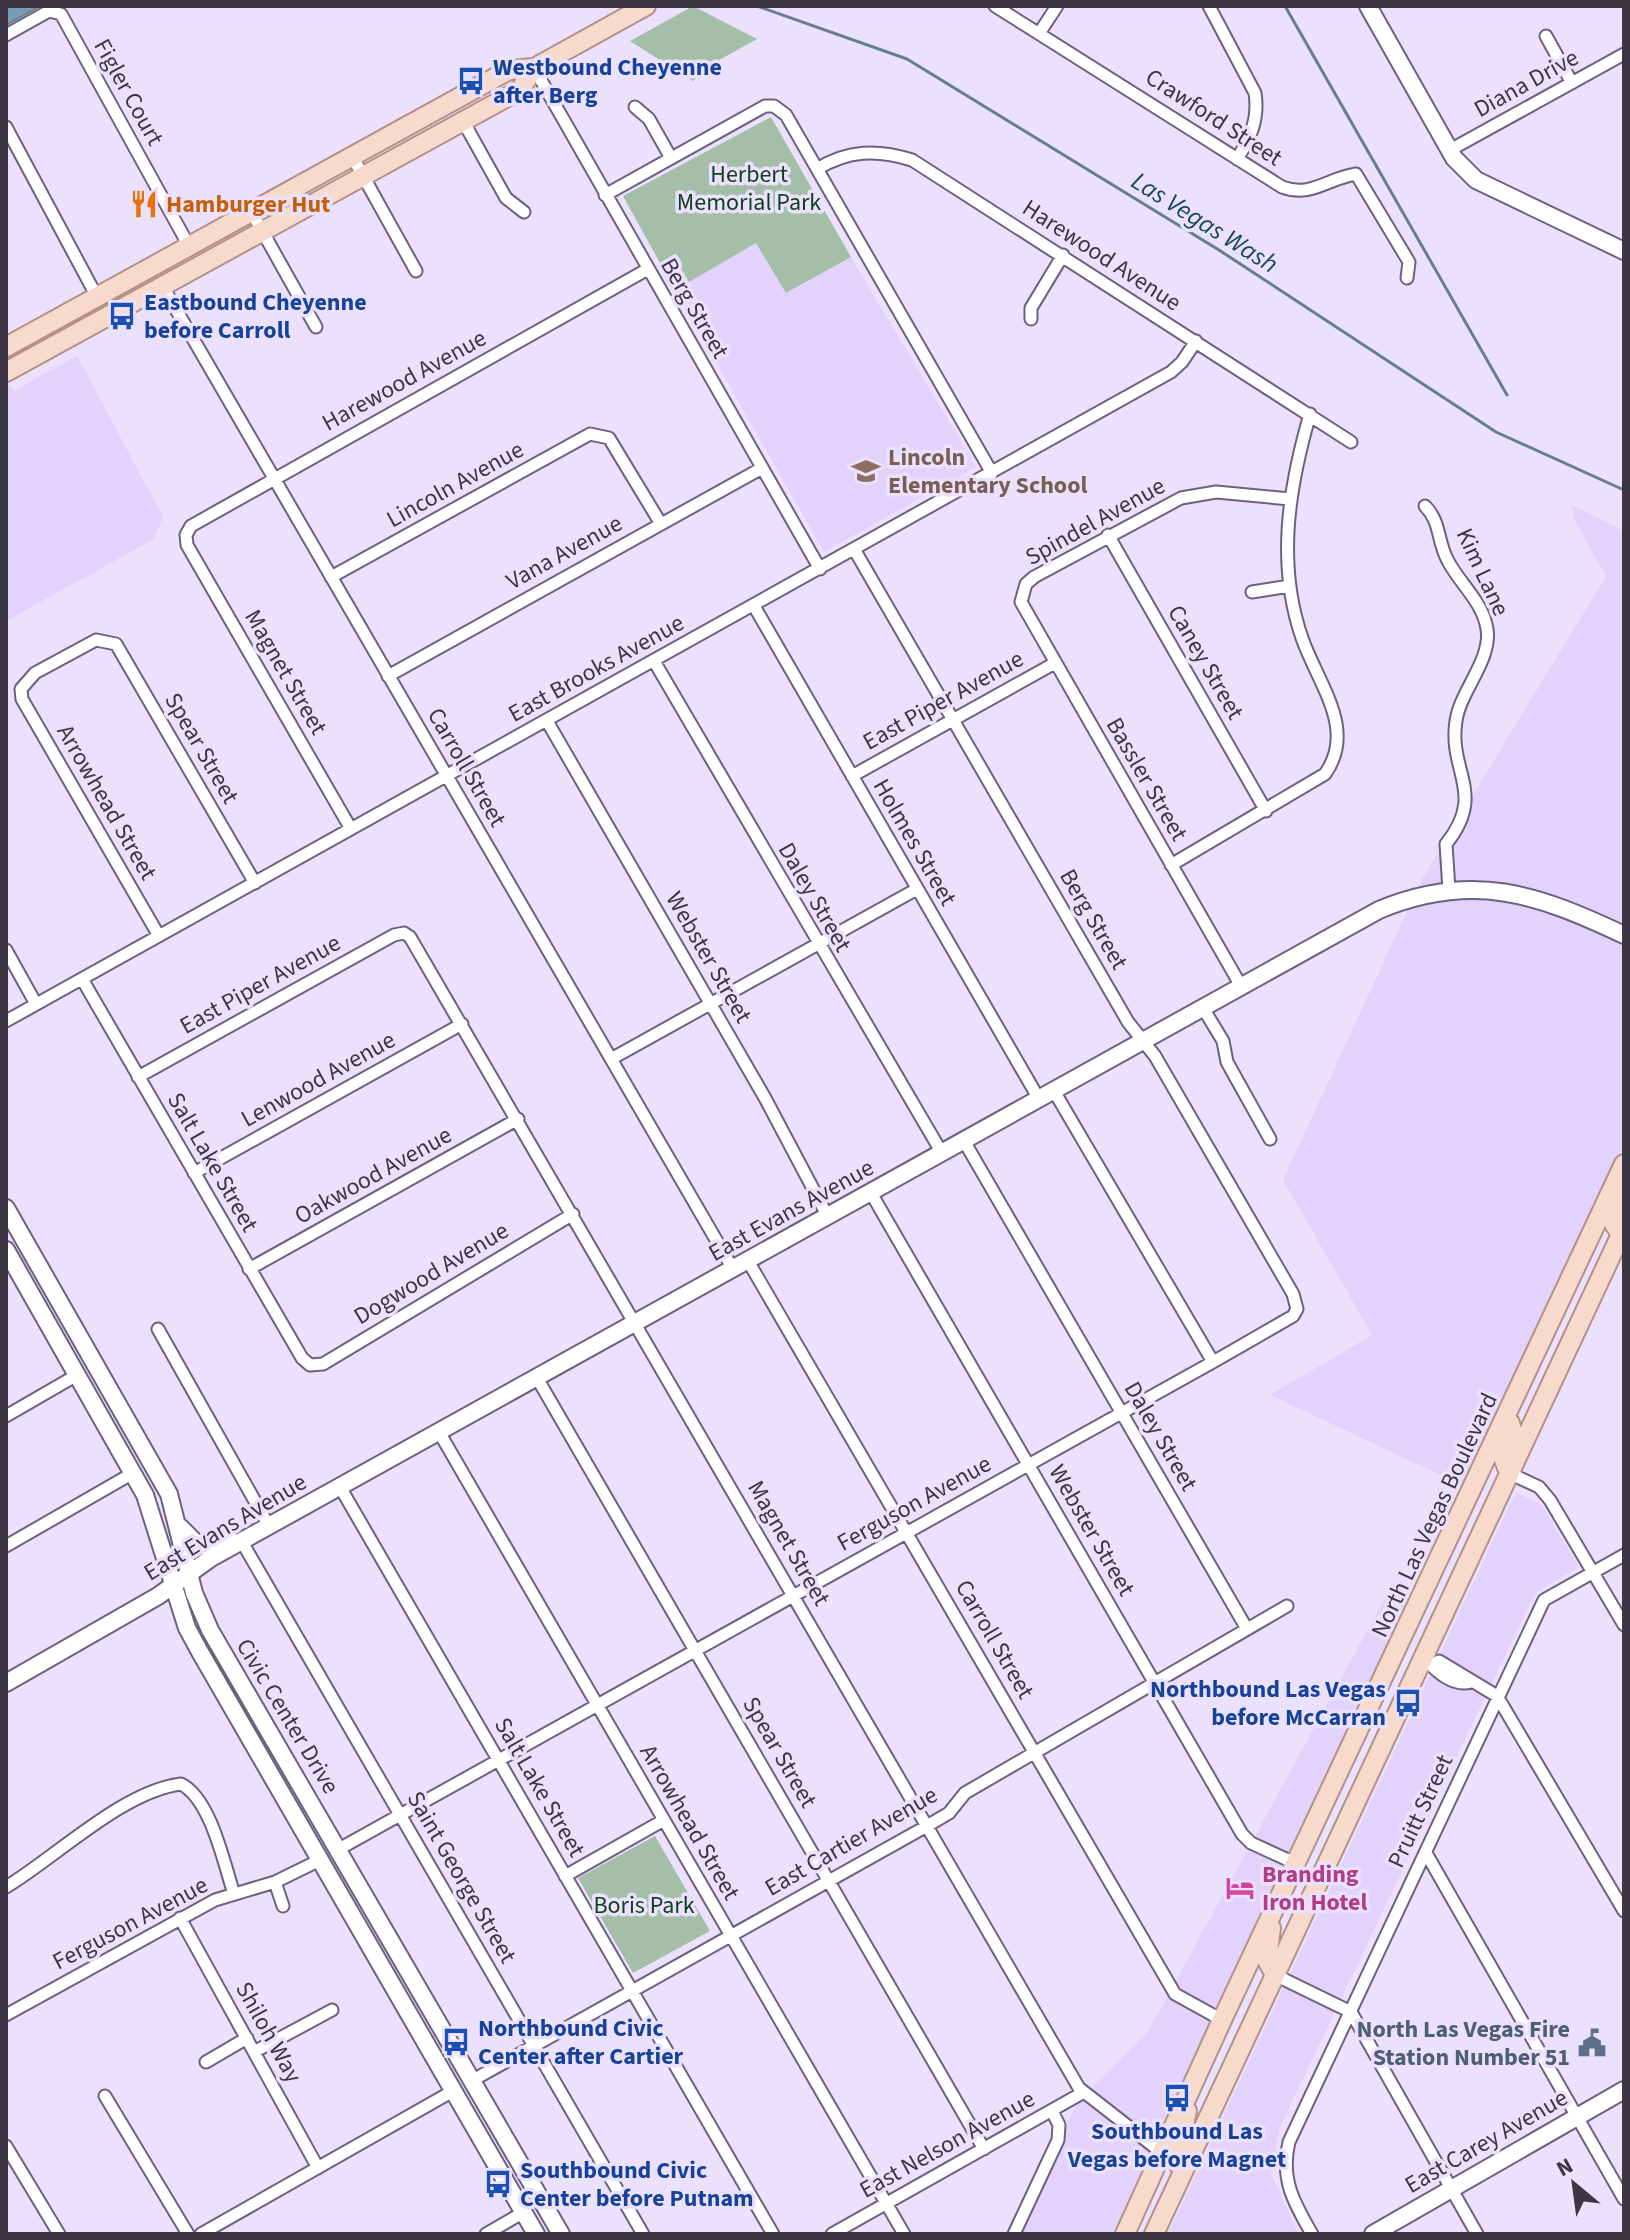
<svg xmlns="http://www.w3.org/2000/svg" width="1630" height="2240" font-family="'Source Sans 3',sans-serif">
<rect width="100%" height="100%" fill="#ece1fd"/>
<path fill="#e3d2fc" d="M756 242 786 293 851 257 976 467 824 552 665 272 679 265 689 282Z
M77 356 163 517 154 539 6 621V381L14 391Z
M1572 505 1624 531V1145L1462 1485 1270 1395 1372 1335 1283 1180 1421 881 1606 576 1574 519Z
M1516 1492 1541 1505 1579 1567 1535 1593 1280 2127 1271 2173 1298 2234H1168Z
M1390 1589 1412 1598 1114 2234H1017L1077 2102 1148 2032Z"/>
<path fill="#a5bea8" d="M693 6 757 39 712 64 693 81 630 41Z
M771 117 851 257 786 293 756 243 689 282 679 265 665 272 623 196Z
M655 1836 710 1931 633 1973 578 1878Z"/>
<path fill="#789db2" stroke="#667e91" stroke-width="2" d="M6 6H40L6 25Z"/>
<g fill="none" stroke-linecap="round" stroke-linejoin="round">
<path stroke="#667e91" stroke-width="3" d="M757 6 907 59 1219 250 1496 432 1624 490
M1285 6 1507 395"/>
<defs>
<path id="street" d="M995 6 1282 187C1311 198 1328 178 1356 174L1409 262 1407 278
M1209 6 1255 93C1259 119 1251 137 1237 159
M1040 32 1057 6
M6 35 49 11 61 14 189 246
M1546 36 1572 83
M534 68 820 569
M635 107 649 119 671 158
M463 121 506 198 524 212
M6 127 97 297
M1450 150 1624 54
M352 156 416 271
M817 169C848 150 877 149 912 160L1351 442
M605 195 765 106H774L786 115 992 473
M251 211 316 327
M163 287 733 1269
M1031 319V308L1063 255
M1425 506C1441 522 1437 541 1448 561 1460 584 1483 602 1487 629 1492 660 1460 691 1456 721 1448 772 1487 793 1446 844L1449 890
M1108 535 1266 811
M331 577 590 434 609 438 661 524
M1252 592 1290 586
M754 606 1039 1099
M654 661 942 1153
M388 676 762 468
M547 721 765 1098 828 1217
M852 776 1055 663
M351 829 187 545 186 535 191 526 648 269
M1171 865 1325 774C1357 729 1318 684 1302 638 1276 563 1289 487 1310 414
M159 936 22 699 21 689 35 673 96 640 116 644 255 883
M6 950 36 1004
M82 979 302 1358 310 1365 323 1364 573 1214
M1241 986 1021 602 1026 584 1034 577 1181 498 1216 492 1290 499
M1203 1008 1223 1041 1227 1062 1270 1139
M6 1021 1171 372 1182 362 1196 341
M611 1059 917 889
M138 1077 394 935 404 933 410 937 1079 2088 1161 2152
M1054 1091 1213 1362
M964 1141 1247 1629
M194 1173 462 1024
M871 1193 1242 1834 1251 1843 1297 1864
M748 1261 1175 1994 1222 2020
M249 1269 518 1119
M158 1329 269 1526
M537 1378 984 2149
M6 1416 77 1375
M439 1432 904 2234
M1509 1473 1539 1487 1550 1500 1624 1625
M340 1487 773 2234
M242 1542 643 2234
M6 1546 133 1473
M1428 1662C1437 1672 1454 1687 1471 1682
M1432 1664 1439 1661 1497 1696 1624 1911
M339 1849 1213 1362 1293 1316 1297 1309 1293 1294 1155 1056 1128 1022 854 549
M1426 1853 1624 2199
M565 1876 664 1820
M275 1882 283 1906
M6 1887C56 1857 123 1791 181 1784 211 1799 224 1864 234 1894
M180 1918 318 2168
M1275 1975 1351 2012 1477 2234
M6 2015 215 1900 275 1882 322 1859
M254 2052 332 2010
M206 2062 247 2038
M473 2080 927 1826 949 1813 965 1793 1287 1606
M105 2096 188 2234
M6 2146 59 2234
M201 2234 453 2091
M486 2234 524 2212
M832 2234 1084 2092
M1014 2234 1058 2140 1059 2125 1052 2111
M1312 2234C1294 2203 1280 2179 1289 2142L1544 1600 1624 1555"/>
<path id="secondary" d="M1368 6 1454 158 1476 180 1624 251
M6 1208 169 1494 194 1593 210 1630 561 2234
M6 1250 145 1495 187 1628 200 1652 536 2234
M180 1527 199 1546 232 1541
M6 1683 158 1596 211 1558 1379 910C1473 871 1537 894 1624 935
M1373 2234 1624 2090"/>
<path id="primary" d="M6 347 509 70 534 68 646 6
M6 372 520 90 534 68
M1621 1234 1614 1224 1624 1194
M1509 1473 1503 1457 1512 1430 1510 1423
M1271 1928 1267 1960 1275 1975
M1183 2169 1179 2165 1178 2151 1187 2111
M1125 2234 1222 2020 1624 1164
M1154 2234 1624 1228"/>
</defs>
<use href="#street" stroke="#6d617f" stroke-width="15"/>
<use href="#secondary" stroke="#6d617f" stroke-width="20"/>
<use href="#primary" stroke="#b49188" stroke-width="22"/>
<use href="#street" stroke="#fff" stroke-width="11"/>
<use href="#secondary" stroke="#fff" stroke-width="16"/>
<use href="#primary" stroke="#f8dacd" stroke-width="18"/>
</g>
<defs>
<symbol id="bus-bare" viewBox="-9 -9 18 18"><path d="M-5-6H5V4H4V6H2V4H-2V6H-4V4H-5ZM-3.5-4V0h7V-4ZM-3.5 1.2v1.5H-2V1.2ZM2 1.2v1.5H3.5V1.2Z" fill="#1a4fb4" stroke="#ece1fd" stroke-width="2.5" paint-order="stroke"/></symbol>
<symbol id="restaurant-bare" viewBox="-9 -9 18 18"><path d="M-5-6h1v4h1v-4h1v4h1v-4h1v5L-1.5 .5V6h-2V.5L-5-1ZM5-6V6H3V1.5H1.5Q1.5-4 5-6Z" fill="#e8710a" stroke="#ece1fd" stroke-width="2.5" paint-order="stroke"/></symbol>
<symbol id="school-bare" viewBox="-9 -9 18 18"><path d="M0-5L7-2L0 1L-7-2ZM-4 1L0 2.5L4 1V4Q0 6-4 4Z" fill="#8d6e63" stroke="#ece1fd" stroke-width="2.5" paint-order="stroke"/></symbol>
<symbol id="hotel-bare" viewBox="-9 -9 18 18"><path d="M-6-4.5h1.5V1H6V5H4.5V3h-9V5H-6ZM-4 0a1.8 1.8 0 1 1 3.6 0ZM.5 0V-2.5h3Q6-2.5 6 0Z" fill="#d1479c" stroke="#ece1fd" stroke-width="2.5" paint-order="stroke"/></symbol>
<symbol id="civic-bare" viewBox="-9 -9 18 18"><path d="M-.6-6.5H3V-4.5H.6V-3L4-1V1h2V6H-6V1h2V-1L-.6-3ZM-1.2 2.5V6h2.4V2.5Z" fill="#5c6f8a" stroke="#ece1fd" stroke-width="2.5" paint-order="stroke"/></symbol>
</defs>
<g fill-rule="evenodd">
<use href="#bus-bare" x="451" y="61" width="40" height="40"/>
<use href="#restaurant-bare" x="124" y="184" width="40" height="40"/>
<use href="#bus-bare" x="102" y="296" width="40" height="40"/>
<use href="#school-bare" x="846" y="451" width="40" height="40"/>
<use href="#bus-bare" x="1388" y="1683" width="40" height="40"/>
<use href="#hotel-bare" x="1220" y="1868" width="40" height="40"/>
<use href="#bus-bare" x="436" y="2022" width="40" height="40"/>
<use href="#civic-bare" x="1572" y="2023" width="40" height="40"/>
<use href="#bus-bare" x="1157" y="2078" width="40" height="40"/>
<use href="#bus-bare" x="478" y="2164" width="40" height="40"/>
</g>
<g text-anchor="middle" stroke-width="7" stroke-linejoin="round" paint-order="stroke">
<g font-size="24" font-weight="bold" fill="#164399" stroke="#ece1fd" text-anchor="start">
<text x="493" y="75">Westbound Cheyenne<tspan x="493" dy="28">after Berg</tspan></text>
<text x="144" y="310">Eastbound Cheyenne<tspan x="144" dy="28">before Carroll</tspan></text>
<text x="1386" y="1697" text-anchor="end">Northbound Las Vegas<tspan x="1386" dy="28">before McCarran</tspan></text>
<text x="478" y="2036">Northbound Civic<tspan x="478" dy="28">Center after Cartier</tspan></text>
<text x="1177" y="2139" text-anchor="middle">Southbound Las<tspan x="1177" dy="28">Vegas before Magnet</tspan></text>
<text x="520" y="2178">Southbound Civic<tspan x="520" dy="28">Center before Putnam</tspan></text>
</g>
<g font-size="24" fill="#3c3644" stroke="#ece1fd">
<text transform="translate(1526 83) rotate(-29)" y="8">Diana Drive</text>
<text transform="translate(129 92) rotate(61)" y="8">Figler Court</text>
<text transform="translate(1214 117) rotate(33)" y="8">Crawford Street</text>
<text transform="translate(1102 255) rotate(33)" y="8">Harewood Avenue</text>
<text transform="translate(695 308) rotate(60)" y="8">Berg Street</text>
<text transform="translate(404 380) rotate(-29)" y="8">Harewood Avenue</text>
<text transform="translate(455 484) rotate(-29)" y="8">Lincoln Avenue</text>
<text transform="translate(1095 521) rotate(-29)" y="8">Spindel Avenue</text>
<text transform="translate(564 552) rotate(-29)" y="8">Vana Avenue</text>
<text transform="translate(1483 572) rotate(65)" y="8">Kim Lane</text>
<text transform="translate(1206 662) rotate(60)" y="8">Caney Street</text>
<text transform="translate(596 668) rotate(-29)" y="8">East Brooks Avenue</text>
<text transform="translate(286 672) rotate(60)" y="8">Magnet Street</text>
<text transform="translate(943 700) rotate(-29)" y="8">East Piper Avenue</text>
<text transform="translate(202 748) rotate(60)" y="8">Spear Street</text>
<text transform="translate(467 767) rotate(60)" y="8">Carroll Street</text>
<text transform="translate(1147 779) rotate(60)" y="8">Bassler Street</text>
<text transform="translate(107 802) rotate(60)" y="8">Arrowhead Street</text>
<text transform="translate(915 842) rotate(60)" y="8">Holmes Street</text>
<text transform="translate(815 897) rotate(60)" y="8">Daley Street</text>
<text transform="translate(1094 919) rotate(60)" y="8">Berg Street</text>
<text transform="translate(709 957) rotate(60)" y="8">Webster Street</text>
<text transform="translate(260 984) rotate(-29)" y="8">East Piper Avenue</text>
<text transform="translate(318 1079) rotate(-29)" y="8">Lenwood Avenue</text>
<text transform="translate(213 1162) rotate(60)" y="8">Salt Lake Street</text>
<text transform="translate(373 1175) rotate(-29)" y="8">Oakwood Avenue</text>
<text transform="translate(791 1210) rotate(-29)" y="8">East Evans Avenue</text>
<text transform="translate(431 1273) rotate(-31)" y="8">Dogwood Avenue</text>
<text transform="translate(1161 1436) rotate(60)" y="8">Daley Street</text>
<text transform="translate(914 1503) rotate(-29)" y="8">Ferguson Avenue</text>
<text transform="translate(1434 1515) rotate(-65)" y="8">North Las Vegas Boulevard</text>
<text transform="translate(225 1527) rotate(-31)" y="8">East Evans Avenue</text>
<text transform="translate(1092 1530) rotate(60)" y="8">Webster Street</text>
<text transform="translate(789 1543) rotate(60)" y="8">Magnet Street</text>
<text transform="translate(995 1639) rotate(60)" y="8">Carroll Street</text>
<text transform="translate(288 1716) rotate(59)" y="8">Civic Center Drive</text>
<text transform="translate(780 1752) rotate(60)" y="8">Spear Street</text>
<text transform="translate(540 1787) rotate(60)" y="8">Salt Lake Street</text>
<text transform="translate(1420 1811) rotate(-65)" y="8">Pruitt Street</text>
<text transform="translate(690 1822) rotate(60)" y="8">Arrowhead Street</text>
<text transform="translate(851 1841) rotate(-30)" y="8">East Cartier Avenue</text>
<text transform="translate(462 1877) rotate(60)" y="8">Saint George Street</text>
<text transform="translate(130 1923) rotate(-28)" y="8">Ferguson Avenue</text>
<text transform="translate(269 2032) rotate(61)" y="8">Shiloh Way</text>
<text transform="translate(1486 2141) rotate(-30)" y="8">East Carey Avenue</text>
<text transform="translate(947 2144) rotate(-29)" y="8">East Nelson Avenue</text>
</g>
<g font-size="24" fill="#10411c" stroke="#ece1fd">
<text x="749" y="182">Herbert<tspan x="749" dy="28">Memorial Park</tspan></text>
<text x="644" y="1913">Boris Park</text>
</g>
<g font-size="24" font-weight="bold" fill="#c56008" stroke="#ece1fd" text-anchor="start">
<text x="166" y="212">Hamburger Hut</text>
</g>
<g font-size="24" font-weight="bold" fill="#785e54" stroke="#ece1fd" text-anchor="start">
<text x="888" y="465">Lincoln<tspan x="888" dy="28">Elementary School</tspan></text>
</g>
<g font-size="24" font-weight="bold" fill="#b23c85" stroke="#ece1fd" text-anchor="start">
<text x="1262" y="1882">Branding<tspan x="1262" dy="28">Iron Hotel</tspan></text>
</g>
<g font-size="24" font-weight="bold" fill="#4e5e75" stroke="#ece1fd" text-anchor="end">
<text x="1570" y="2037">North Las Vegas Fire<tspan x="1570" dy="28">Station Number 51</tspan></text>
</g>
<g font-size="26" font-style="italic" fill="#184960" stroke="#ece1fd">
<text transform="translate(1205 222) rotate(32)" y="9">Las Vegas Wash</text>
</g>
</g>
<rect width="1630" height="2240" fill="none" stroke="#3c3644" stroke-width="16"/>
<g transform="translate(1574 2184) rotate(331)" stroke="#ece1fd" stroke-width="6" paint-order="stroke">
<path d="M0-6L14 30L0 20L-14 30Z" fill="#3c3644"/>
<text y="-12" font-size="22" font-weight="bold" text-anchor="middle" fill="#3c3644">N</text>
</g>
</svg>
